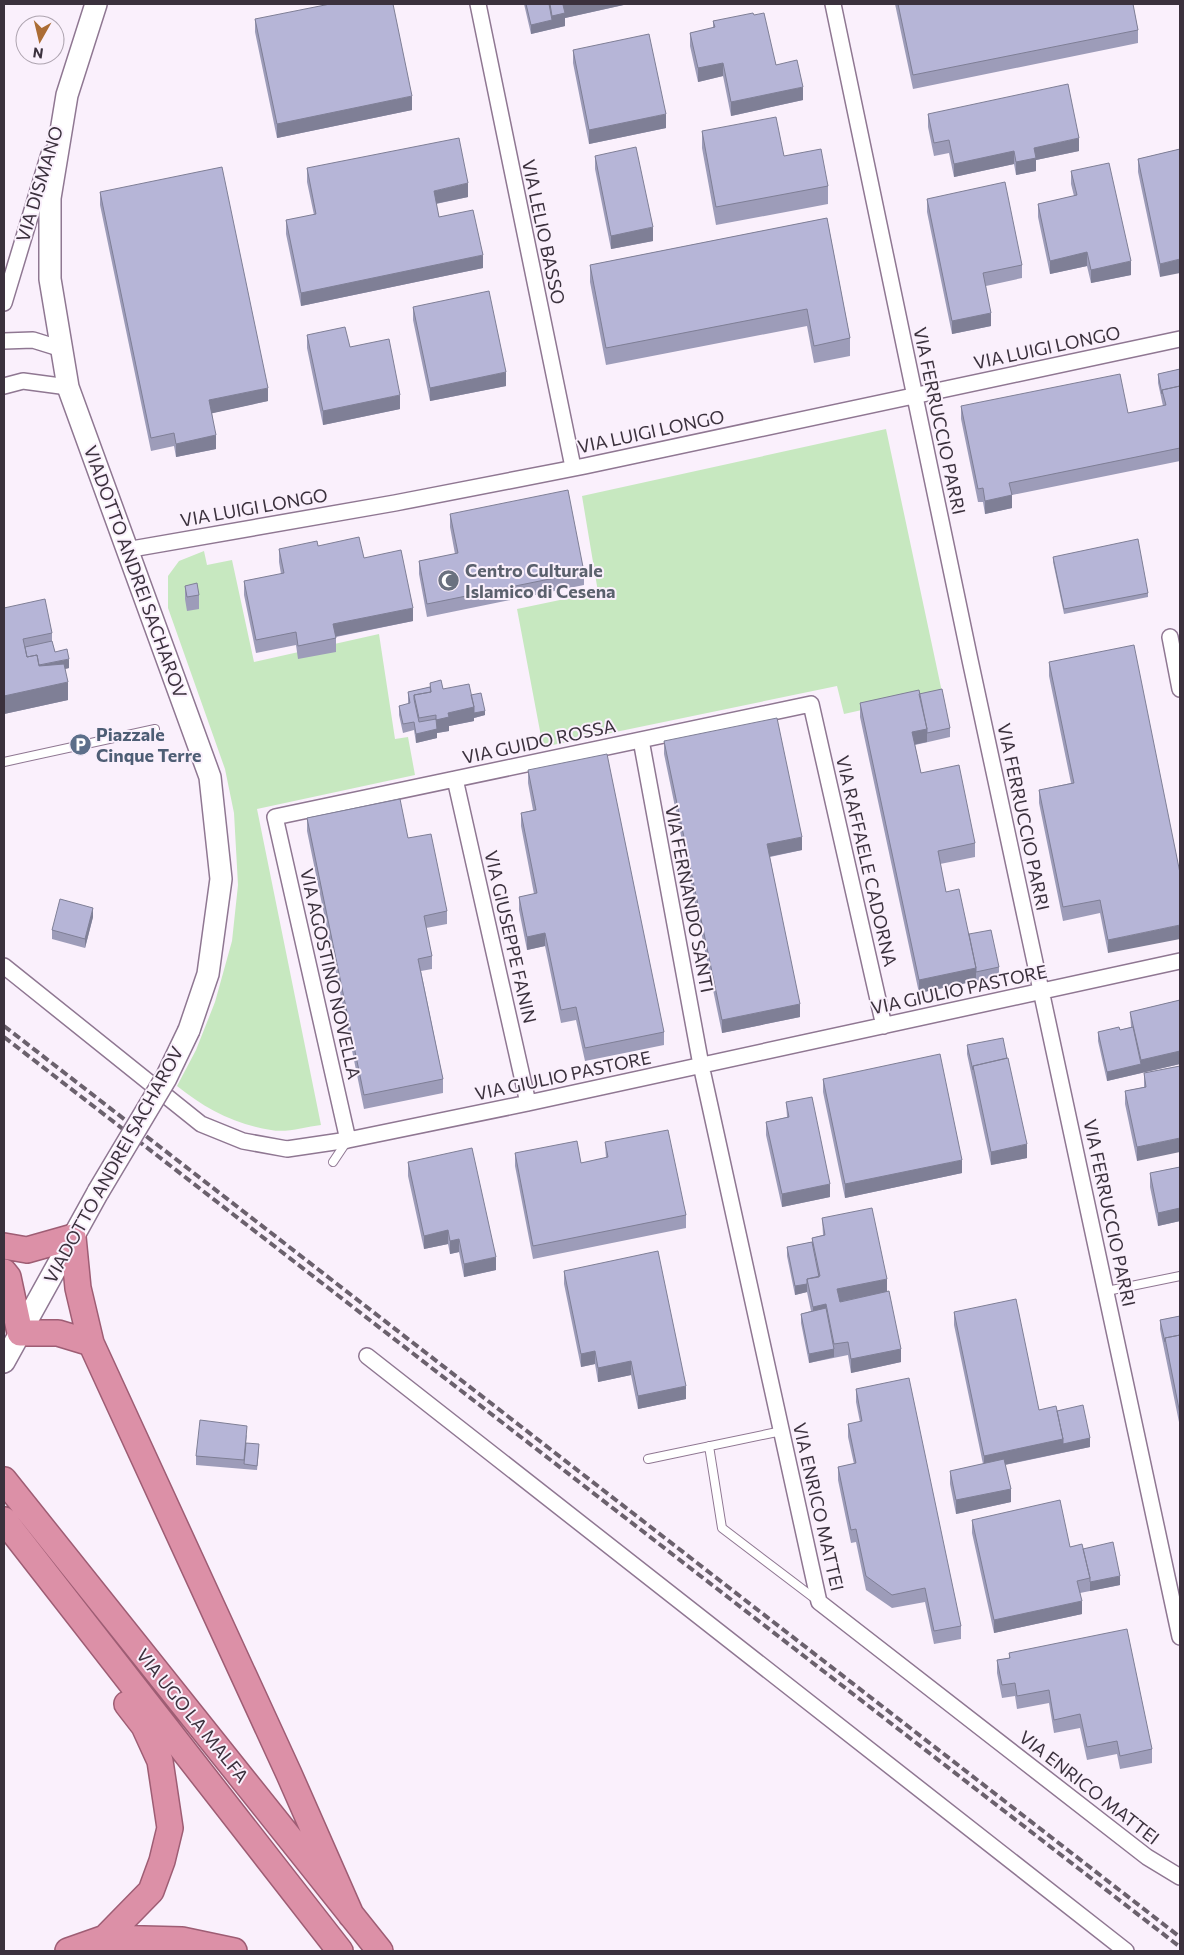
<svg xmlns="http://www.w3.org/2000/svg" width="1184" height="1955" font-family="Commissioner,sans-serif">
<rect width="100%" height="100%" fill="#faf0fc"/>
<path fill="#c7e8c0" d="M886 429 942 692 844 714 837 686 543 747 517 609 598 592 582 496Z
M204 551 207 565 232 560 254 662 379 634 395 739 408 737 415 775 257 809 321 1125C305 1127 286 1133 271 1130 236 1125 204 1108 177 1086L196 1050 215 1002 232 941 238 885 234 813 225 769 168 608V576L179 561Z"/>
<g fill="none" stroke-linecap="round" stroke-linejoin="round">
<defs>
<path id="service" d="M4 762 155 729
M333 1162 347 1141
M1107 1291 1180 1276
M709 1446 722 1528 818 1601
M648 1459 782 1431"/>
<path id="minor" d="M478 4 573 467
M833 4 970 660 1180 1637
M4 303 49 154
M4 341 33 340 62 349
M4 386 23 381 68 387
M126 550 395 503 585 466 1180 339
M1170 637 1180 689
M641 740 701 1065 819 1602 1147 1857 1180 1877
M455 779 528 1103
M4 966 201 1124 243 1141 287 1149 348 1140 528 1103 1180 961
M348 1140 275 817 811 704 884 1026
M367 1356 1126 1951"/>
<path id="secondary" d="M96 4 67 95 50 198V279L68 387 210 777 221 879 208 974 189 1030
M4 1362 98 1192"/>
<path id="trunk" d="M4 1246 27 1250 73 1237 78 1288 91 1343 289 1774 351 1915
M4 1272 8 1277 20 1333H58L91 1343
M4 1480 380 1951
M4 1520 340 1951
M105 1938 151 1891 162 1861 170 1828 160 1761 144 1726 127 1704
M68 1951 105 1938 182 1940 234 1951"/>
</defs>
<use href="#service" stroke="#8f7792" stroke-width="10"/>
<use href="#minor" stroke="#8f7792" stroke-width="18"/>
<use href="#secondary" stroke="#8f7792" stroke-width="24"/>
<use href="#trunk" stroke="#9e5d74" stroke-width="28"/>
<use href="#service" stroke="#fff" stroke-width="8"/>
<use href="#minor" stroke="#fff" stroke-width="15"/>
<use href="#secondary" stroke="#fff" stroke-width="21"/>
<use href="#trunk" stroke="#dc90a7" stroke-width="25"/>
<path stroke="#6b616d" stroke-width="4" stroke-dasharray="8 4" stroke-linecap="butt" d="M4 1026 1180 1937
M4 1037 1180 1947"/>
<defs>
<path id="secondary-bridge" d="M98 1192 166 1078 189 1030"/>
</defs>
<use href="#secondary-bridge" stroke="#8f7792" stroke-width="24" stroke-linecap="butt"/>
<use href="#secondary-bridge" stroke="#fff" stroke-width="21"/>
</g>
<path fill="#9d9cb9" d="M524 4H628L565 18V26L531 34Z
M895 4H1133L1138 30V43L913 89Z
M754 15 776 65 803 100 731 116 723 76 698 82 690 46V33L713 28V21Z
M255 19 412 110 277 138 255 32Z
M573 50 666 128 589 144 573 63Z
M928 114 1079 151 1036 160V171L1016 175 1014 164 954 177 949 153 934 156 928 127Z
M702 131 784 156 828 186V204L716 225 702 148Z
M1180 149 1160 277 1138 172V159Z
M595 156 653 241 611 249 595 169Z
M307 168 468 197 436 204 439 217 483 268 301 306 286 234V220L314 215 307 182Z
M1071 171 1131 275 1091 283 1087 266 1050 274 1038 217V204L1074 196 1071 184Z
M100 192 268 401 212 413 216 449 176 457 174 446 151 451 100 205Z
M927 199 1022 265V278L986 286 991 326 952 334 927 212Z
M827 218 850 338V356L814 363 807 326 606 365 590 282V265Z
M413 307 506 386 430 401 413 320Z
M307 335 400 409 323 425 307 348Z
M1180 369V461L1012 495V508L985 514 983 502H978L961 419V406L1128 413 1163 406 1158 383V374Z
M450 514 584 572V585L427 617 419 574V561L455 554 450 527Z
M318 546 364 558 413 621 336 637V652L298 659 296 645 256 653 244 595V581L281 574 279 562V549Z
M1053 557 1148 593V597L1064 614 1053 562Z
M185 586 199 595V609L187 611 185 599Z
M4 608 52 633V641L55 652 69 668 65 669 68 700 4 714Z
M1049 662 1180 873 1108 953 1100 913 1063 921 1039 803V790L1071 783 1049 676Z
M430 683 443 689 471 695 485 715 474 718V721L449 726V731L437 733V738L416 743 414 730 403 733 399 715V706L408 704V692L430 687Z
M919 694 950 728V737L915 745 921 773 975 843V857L940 864 946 892 969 934 999 967V976L919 993 860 717V703Z
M664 741 802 850 770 857 800 1017 722 1033 664 754Z
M528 770 664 1032V1045L585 1061 576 1020 561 1023 545 946 527 950 519 910V897L534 894 521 826V813L533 810 528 783Z
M307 818 408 838 447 911V924L426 928 432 956V969L421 971 443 1079V1093L364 1109 307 831Z
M93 917 85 948 52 939V930Z
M1180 1000V1064L1107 1081 1098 1041V1032L1120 1030 1131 1027 1130 1012Z
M967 1045 1027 1158 991 1165 967 1054Z
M1180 1066 1137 1161 1125 1104V1091L1144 1087V1073Z
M823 1079 962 1173 845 1198 823 1092Z
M786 1102 830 1197 782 1207 766 1135V1122L787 1117Z
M605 1142 686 1215V1228L533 1259 515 1166V1153L581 1163 606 1158Z
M408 1162 496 1270 464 1277 459 1252 450 1254 448 1244 424 1249 408 1176Z
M1180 1167V1221L1158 1226 1150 1187V1173Z
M822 1218 887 1292 901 1362 851 1373 848 1355 809 1363 801 1323V1314L811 1311 807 1292 795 1295 787 1256V1247L812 1242V1238L823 1235Z
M564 1271 686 1399 638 1409 631 1375 598 1382 595 1364 581 1367 564 1284Z
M954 1312 1039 1410 1057 1411 1090 1447 1005 1465 1011 1502 956 1514 950 1484V1471L983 1464 954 1325Z
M1180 1316V1427L1160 1329V1320Z
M856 1389 961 1626V1639L934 1644 925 1602 892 1608 866 1590 856 1542 851 1543 838 1480V1467L854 1464 848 1437V1424L860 1422 856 1402Z
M247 1435 246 1443 259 1449 257 1470 196 1465V1456Z
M972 1520 1070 1547 1083 1549 1120 1585 1080 1593 1082 1614 994 1633 972 1533Z
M1009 1653 1152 1749V1763L1120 1769 1117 1754 1087 1760 1080 1728 1054 1733 1049 1703 1017 1709 1015 1696 1002 1698 997 1673V1660L1009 1658Z"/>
<path fill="#7f7f96" d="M568 4H628L565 18V26L531 34V25L552 20V16L563 5Z
M723 63V76L698 82V68Z
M803 87V100L731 116V102Z
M412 96V110L277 138V124Z
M666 114V128L589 144V130Z
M1079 138V151L1036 160V171L1016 175V162L1034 148Z
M1014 151V164L954 177V164Z
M468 183V197L434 204V191Z
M653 227V241L611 249V236Z
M1087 252V266L1050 274V261Z
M483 255V268L301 306V293Z
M1180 259V273L1160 277V264Z
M1131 261V275L1091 283V270Z
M991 313V326L952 334V321Z
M506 372V386L430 401V388Z
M268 388V401L209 414V400Z
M400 395V409L323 425V411Z
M216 435V449L176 457V444Z
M1012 495V508L985 514V501Z
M413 608V621L333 637V624Z
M69 659V668L37 675V666Z
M68 682V700L4 714V696Z
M474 707 485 711V715L474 718V721L449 726V731L437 733V738L416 743V734L436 729V720L448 713Z
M927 729V742L912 745V732Z
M802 837V850L767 857V844Z
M93 908V917L85 948V939Z
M1180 925V939L1108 953V940Z
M545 933V946L527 950V937Z
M976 968V981L919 993V980Z
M800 1004V1017L722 1033V1020Z
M1180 1051V1064L1107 1081V1072L1141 1064V1060Z
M1180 1138V1152L1137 1161V1147Z
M1027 1144V1158L991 1165V1152Z
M962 1160V1173L845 1198V1184Z
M830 1184V1197L782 1207V1194Z
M1180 1208V1221L1158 1226V1213Z
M448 1230V1244L424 1249V1236Z
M459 1239V1252L450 1254V1241Z
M496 1257V1270L464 1277V1264Z
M887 1279V1292L837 1302V1289Z
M807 1284V1292L795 1295V1286Z
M826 1304V1317L813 1320V1307Z
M834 1349V1357L809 1363V1354Z
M901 1349V1362L851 1373V1359Z
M595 1351V1364L581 1367V1354Z
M631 1361V1375L598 1382V1368Z
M686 1386V1399L638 1409V1396Z
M1090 1438V1447L984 1469V1456L1063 1439Z
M1011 1489V1502L956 1514V1500Z
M1120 1576V1585L1090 1591V1582Z
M1082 1601V1614L994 1633V1620Z"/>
<path fill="#b6b5d7" stroke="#7f7f96" d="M330 4H393L412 96 277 124 255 19Z
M526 4H549L552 20 531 25Z
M550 4H568L563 5 565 13 552 16Z
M898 4H1133L1138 30 913 75Z
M753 13 754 15 764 13 776 65 797 60 803 87 731 102 723 63 698 68 690 33 715 27 713 21Z
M649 34 666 114 589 130 573 50Z
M1068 84 1079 138 1034 148 1036 158 1016 162 1014 151 954 164 949 140 934 143 928 114Z
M776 117 784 156 821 149 828 186 716 207 702 131Z
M459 138 468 183 434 191 439 217 473 210 483 255 301 293 286 220 316 214 307 168Z
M636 147 653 227 611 236 595 156Z
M1180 149V259L1160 264 1138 159Z
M1109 163 1131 261 1091 270 1087 252 1050 261 1038 204 1077 195 1071 171Z
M222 167 268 388 209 400 216 435 176 444 174 433 151 438 100 192Z
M1005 182 1022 265 983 273 991 313 952 321 927 199Z
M827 218 850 338 814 346 807 309 606 348 590 265Z
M489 291 506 372 430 388 413 307Z
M345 327 350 347 389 339 400 395 323 411 307 335Z
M1180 369V386L1162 390V394L1158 374Z
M1120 374 1128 413 1166 405 1162 390 1180 386V448L1009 483 1012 495 985 501 983 488 978 489 961 406Z
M568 490 584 572 427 604 419 561 458 553 450 514Z
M359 537 364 558 401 550 413 608 333 624 336 638 298 646 296 632 256 640 244 581 284 573 279 549 317 541 318 546Z
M1138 539 1148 593 1064 609 1053 557Z
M197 583 199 595 187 597 185 586Z
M45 599 52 633 23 639 27 657 37 655 39 666 64 664 68 682 4 696V608Z
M52 641 55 652 67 649 69 659 39 665 37 655 27 657 25 647Z
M1134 645 1180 873V925L1108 940 1100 900 1063 907 1039 790 1074 783 1049 662Z
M441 680 443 689 469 684 474 707 448 713 449 717 436 720V715L419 718 414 695 431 692 430 683Z
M430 687 431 692 414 695V699L419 722 436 719 437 729 416 734 414 722 403 724 399 706 410 703 408 692Z
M942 689 950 728 927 733V729L919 694Z
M919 690 927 729 912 732 921 773 959 765 975 843 938 851 946 892 959 889 976 968 919 980 860 703Z
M481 693 485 711 474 713V707L471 695Z
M777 718 802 837 767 844 800 1004 722 1020 664 741Z
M607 754 664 1032 585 1048 576 1007 561 1010 545 933 527 937 519 897 537 893 521 813 536 810 528 770Z
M400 799 408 838 431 834 447 911 424 916 432 956 418 959 443 1079 364 1095 307 818Z
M60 899 93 908 85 939 52 930Z
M991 930 999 967 976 972V968L969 934Z
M1180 1000V1051L1141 1060 1130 1012Z
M1119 1027 1120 1030 1133 1027 1141 1064 1107 1072 1098 1032Z
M1003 1038 1007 1058 973 1066V1070L967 1045Z
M940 1054 962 1160 845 1184 823 1079Z
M1008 1058 1027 1144 991 1152 973 1066Z
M1180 1066V1138L1137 1147 1125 1091 1146 1087 1144 1073Z
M812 1097 830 1184 782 1194 766 1122 789 1117 786 1102Z
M668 1130 686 1215 533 1246 515 1153 577 1141 581 1163 608 1157 605 1142Z
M472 1148 496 1257 464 1264 459 1239 450 1241 448 1230 424 1236 408 1162Z
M1180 1167V1208L1158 1213 1150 1173Z
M872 1208 887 1279 837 1289 840 1302 889 1291 901 1349 851 1359 848 1342 834 1344 826 1304 813 1307 807 1279 820 1276 812 1238 825 1235 822 1218Z
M812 1242 819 1277 807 1279V1284L795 1286 787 1247Z
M658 1251 686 1386 638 1396 631 1361 598 1368 595 1351 581 1354 564 1271Z
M1016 1299 1039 1410 1056 1406 1063 1439 984 1456 954 1312Z
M826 1308 834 1349 809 1354 801 1314Z
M1180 1316V1335L1165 1338V1342L1160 1320Z
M1180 1335V1414L1165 1338Z
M909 1378 961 1626 934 1631 925 1588 892 1595 866 1576 856 1529 851 1530 838 1467 856 1463 848 1424 862 1421 856 1389Z
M1083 1405 1090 1438 1063 1444V1439L1057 1411Z
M200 1420 247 1426 244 1460 196 1456Z
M246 1443 259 1444 257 1466 244 1464Z
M1004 1459 1011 1489 956 1500 950 1471Z
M1060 1500 1070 1547 1082 1544 1090 1578 1077 1581 1082 1601 994 1620 972 1520Z
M1113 1542 1120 1576 1090 1582V1578L1083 1549Z
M1127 1629 1152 1749 1120 1756 1117 1741 1087 1747 1080 1714 1054 1720 1049 1690 1017 1696 1015 1683 1002 1685 997 1660 1010 1658 1009 1653Z"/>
<defs>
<symbol id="mosque-disc" viewBox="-11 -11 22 22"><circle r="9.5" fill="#6b7280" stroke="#faf0fc"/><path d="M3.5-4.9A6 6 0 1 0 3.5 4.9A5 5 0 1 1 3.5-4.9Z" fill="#fff"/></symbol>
<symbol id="parking-disc" viewBox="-11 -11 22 22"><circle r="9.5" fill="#5c6f8a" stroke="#faf0fc"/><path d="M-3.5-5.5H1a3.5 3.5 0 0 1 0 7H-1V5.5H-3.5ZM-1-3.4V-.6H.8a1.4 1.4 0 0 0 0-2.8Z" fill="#fff"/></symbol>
</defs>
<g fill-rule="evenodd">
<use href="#mosque-disc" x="436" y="568" width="25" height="25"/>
<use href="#parking-disc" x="68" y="732" width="25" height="25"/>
</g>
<g text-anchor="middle" stroke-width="4" stroke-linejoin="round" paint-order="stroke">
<g font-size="18" fill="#3b313d" stroke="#faf0fc">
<text transform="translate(40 184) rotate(-73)" y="6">VIA DISMANO</text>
<text transform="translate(543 232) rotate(78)" y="6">VIA LELIO BASSO</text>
<text transform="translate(1047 348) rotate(-12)" y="6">VIA LUIGI LONGO</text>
<text transform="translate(939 421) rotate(78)" y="6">VIA FERRUCCIO PARRI</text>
<text transform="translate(651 432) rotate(-12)" y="6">VIA LUIGI LONGO</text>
<text transform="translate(254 508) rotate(-10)" y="6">VIA LUIGI LONGO</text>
<text transform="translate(135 572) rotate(70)" y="6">VIADOTTO ANDREI SACHAROV</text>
<text transform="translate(539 742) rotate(-12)" y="6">VIA GUIDO ROSSA</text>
<text transform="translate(1023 817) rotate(78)" y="6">VIA FERRUCCIO PARRI</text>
<text transform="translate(866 861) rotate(77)" y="6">VIA RAFFAELE CADORNA</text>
<text transform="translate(689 899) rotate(79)" y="6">VIA FERNANDO SANTI</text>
<text transform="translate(510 937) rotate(77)" y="6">VIA GIUSEPPE FANIN</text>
<text transform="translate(330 974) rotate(77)" y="6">VIA AGOSTINO NOVELLA</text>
<text transform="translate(959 990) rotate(-12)" y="6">VIA GIULIO PASTORE</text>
<text transform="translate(563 1076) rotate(-12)" y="6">VIA GIULIO PASTORE</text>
<text transform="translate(114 1165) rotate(-61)" y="6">VIADOTTO ANDREI SACHAROV</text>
<text transform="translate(1109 1213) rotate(78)" y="6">VIA FERRUCCIO PARRI</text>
<text transform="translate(818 1507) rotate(77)" y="6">VIA ENRICO MATTEI</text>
<text transform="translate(192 1716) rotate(51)" y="6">VIA UGO LA MALFA</text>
<text transform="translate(1089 1788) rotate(38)" y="6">VIA ENRICO MATTEI</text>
</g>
<g font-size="18" font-weight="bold" fill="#5b616d" stroke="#faf0fc" text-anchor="start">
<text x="465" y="577">Centro Culturale<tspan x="465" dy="21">Islamico di Cesena</tspan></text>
</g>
<g font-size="18" font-weight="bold" fill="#4e5e75" stroke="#faf0fc" text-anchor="start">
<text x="96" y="741">Piazzale<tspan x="96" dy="21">Cinque Terre</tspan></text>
</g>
</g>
<rect width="1184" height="1955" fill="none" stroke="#3b313d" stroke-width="10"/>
<g transform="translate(40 40) rotate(188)"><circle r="24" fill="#faf0fc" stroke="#aea4b0"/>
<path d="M0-4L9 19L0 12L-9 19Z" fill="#ac6d35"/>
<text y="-8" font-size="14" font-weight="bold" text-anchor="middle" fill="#3b313d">N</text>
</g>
</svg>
